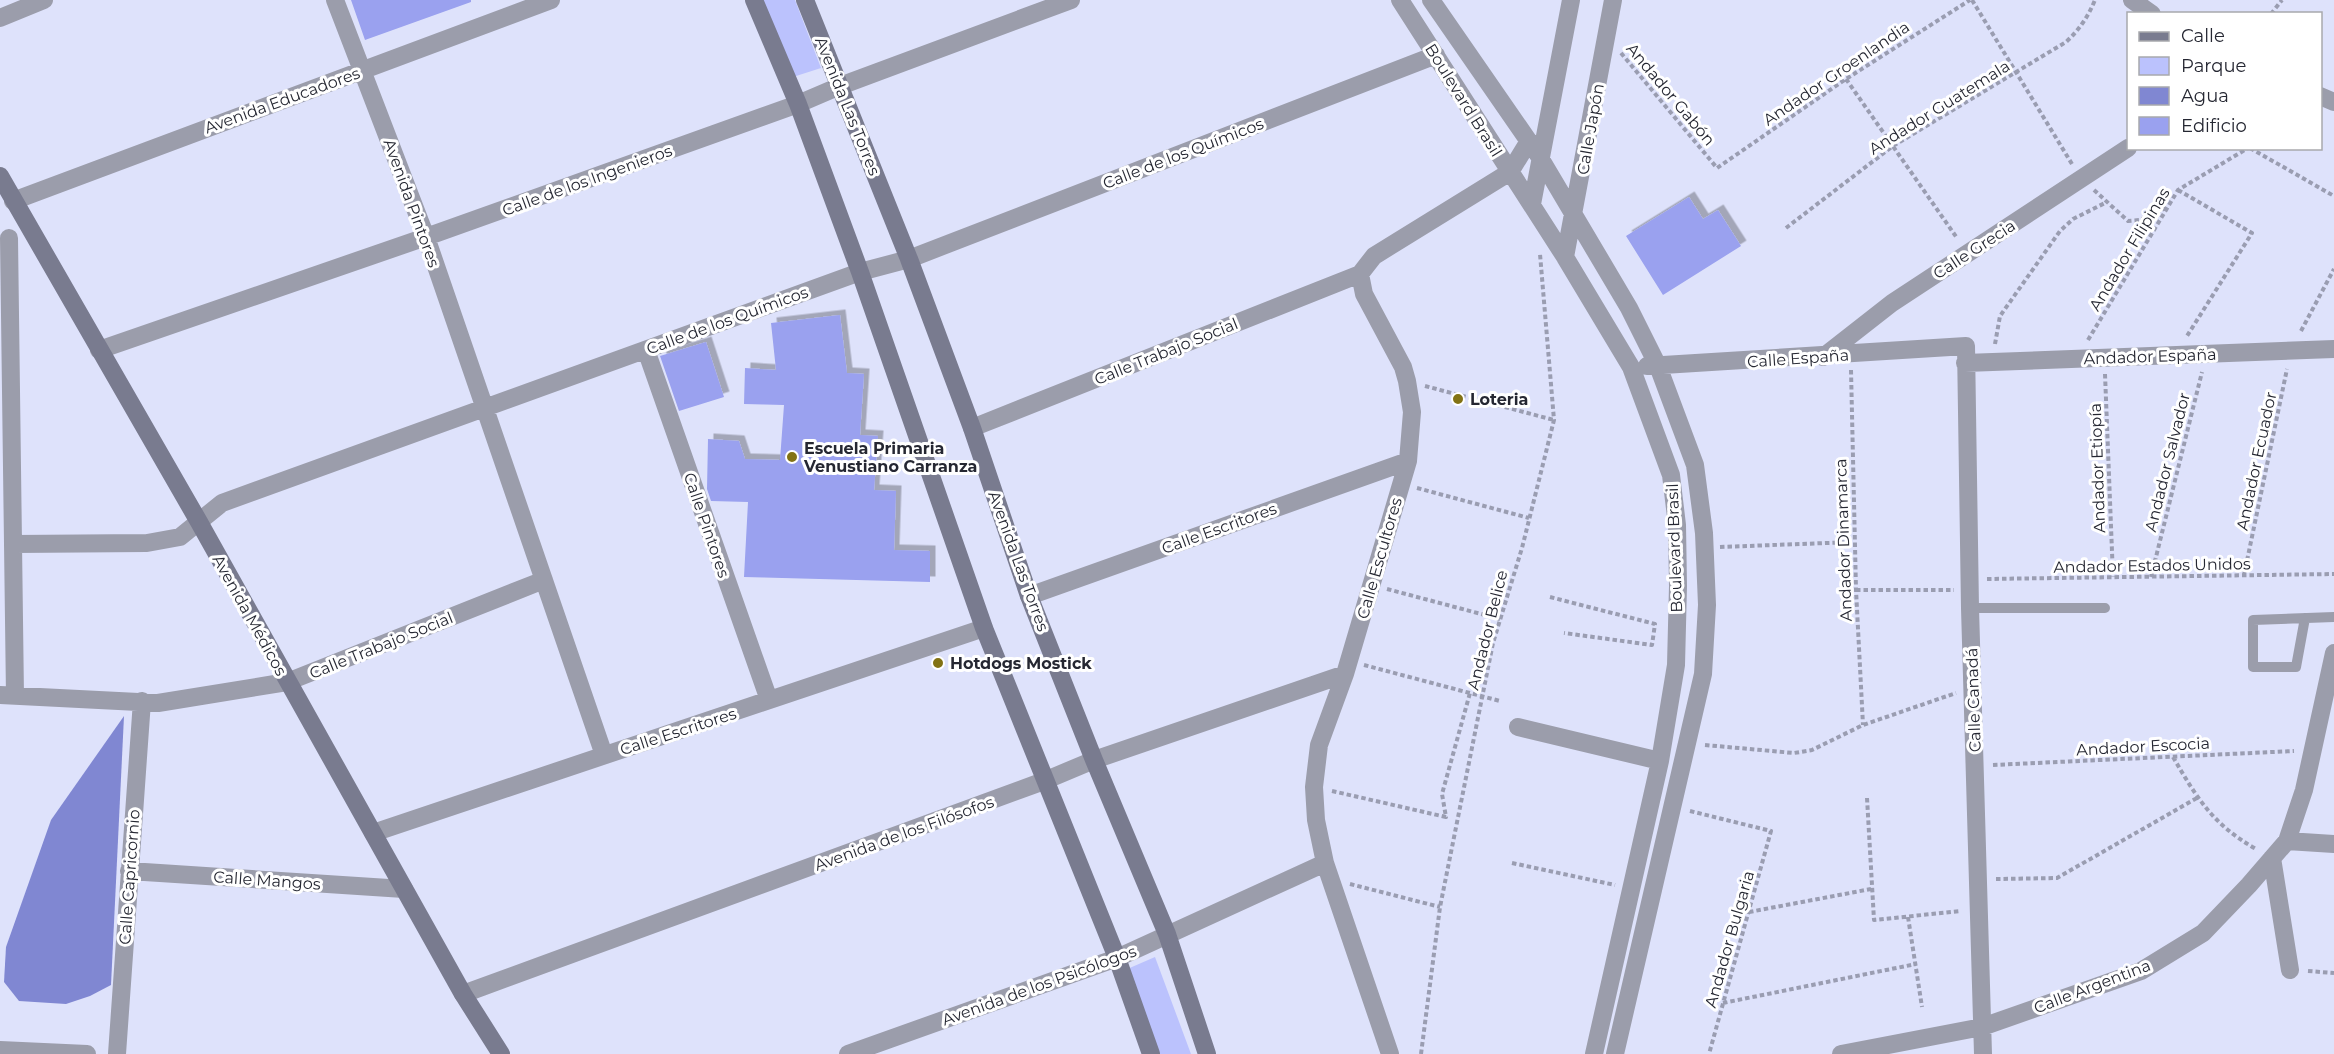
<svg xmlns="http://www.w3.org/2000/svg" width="2334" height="1054" font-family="Montserrat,sans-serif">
<defs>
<filter id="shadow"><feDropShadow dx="5.5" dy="-5.5" stdDeviation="0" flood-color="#0004"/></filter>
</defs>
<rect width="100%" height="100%" fill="#dee2fb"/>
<path fill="#bbc2fd" d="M763 0H795L821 68 793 77Z
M1155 957 1191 1054H1158L1125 970Z"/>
<path fill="#8087d2" d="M124 716 111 985 90 996 66 1004 19 1001 4 982 6 947 51 820Z"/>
<path fill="#9aa1ef" filter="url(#shadow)" d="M351 0H471V2L365 40Z
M1689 197 1703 219 1718 210 1741 246 1663 295 1626 236Z
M840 315 847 373 864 374 860 435 878 436 874 490 896 491 894 550 930 551V582L744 577 748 502 711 501 707 489 708 439 739 441 745 459 780 460 784 405 744 404 745 368 776 370 771 323Z
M706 342 724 397 679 411 660 356Z"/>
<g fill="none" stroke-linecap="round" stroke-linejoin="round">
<path stroke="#9a9db1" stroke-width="4" stroke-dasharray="4.5 3" stroke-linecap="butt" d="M1972 0 2072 164
M2271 14 2282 0
M1621 53 1717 168 1846 79 1970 0
M1846 79 1957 238
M2250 148 2334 196
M2094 190 2128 221 2140 220 2168 207
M2178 190 2252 233 2187 336
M1786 228 1893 146 2066 42C2079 30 2088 17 2095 0
M2301 331 2334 269
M2088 340 2178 190 2248 148
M1995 344 2000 316 2060 231 2073 219 2107 202
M1851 370 1856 590 1863 725
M2105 374 2113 577
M1425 386 1554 420
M1417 488 1529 518
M1720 547 1854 542
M2244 575 2287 369
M2151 577 2202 372
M1987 579 2334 574
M1387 589 1500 619
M1856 590H1954
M1550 597 1655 624 1652 645 1564 633
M1364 665 1500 701
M1705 745 1794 753 1812 750 1863 725 1956 693
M2173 757C2197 798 2212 824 2256 849
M1993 765 2294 751
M1332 791 1446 817 1442 794 1470 693
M1867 798 1874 920 1961 911
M1690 811 1771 831 1709 1054
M1512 863 1615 885
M1996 879 2057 878 2197 798
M1350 884 1440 907
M1749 912 1871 889
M1908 917 1922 1007
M2308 971 2334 973
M1723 1003 1916 964
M1421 1054 1440 907 1493 643 1522 548 1554 420 1540 254"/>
<path stroke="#9b9dab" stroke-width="10" d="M1970 608H2105
M2305 618 2296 667H2253V620L2334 617"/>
<path stroke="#9b9dab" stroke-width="18" d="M335 0 426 237 604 755
M1400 0 1565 257 1631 367 1671 475 1677 525 1678 586 1676 665 1660 761 1594 1054
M1431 0 1539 156 1629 308 1658 366 1695 465 1704 533 1707 605 1703 674 1615 1054
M2132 0 2152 14
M0 18 44 0
M2320 96 2334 102
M13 201 551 0
M1532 204 1571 0
M9 238 15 696
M1565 257 1613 0
M99 350 426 237 798 104 840 86 1071 0
M646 350 769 700
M1823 357 1892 303 2128 148
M1965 363 2334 349
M1647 366 1966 346 1970 608 1983 1054
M972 428 1360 274
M14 544 147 543 180 537 222 503 860 272 909 259 1436 55
M1029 596 1408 461
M0 695 158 703 287 682 544 580
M1518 727 1660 761
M373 833 984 628
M2287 841 2334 844
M2272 858 2290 970
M129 871 404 889
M463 994 1044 781 1094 760 1345 674
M0 1050 87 1054
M117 1054 142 701
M848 1054 1117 958 1325 863
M1390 1054 1325 863 1316 820 1314 787 1319 745 1345 674 1408 461 1412 412 1407 381 1403 367 1364 294 1360 274 1374 256 1510 172 1529 141
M1841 1054 1982 1027 2141 971 2203 933 2249 885 2287 841 2304 790 2334 653"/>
<path stroke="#797b8f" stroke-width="18" d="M754 0 798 104 860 272 984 628 1117 958 1151 1054
M805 0 909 259 972 428 1029 596 1094 760 1167 934 1207 1054
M0 176 199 522 463 994 501 1054"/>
</g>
<g fill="#827214" stroke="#fff" stroke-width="2">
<circle cx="1458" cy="399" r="6"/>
<circle cx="792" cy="457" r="6"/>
<circle cx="938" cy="663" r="6"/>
</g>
<g text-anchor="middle" stroke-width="6" stroke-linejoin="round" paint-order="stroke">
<g font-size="16" fill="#252732" stroke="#fff">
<text transform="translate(1836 73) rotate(-34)" y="6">Andador Groenlandia</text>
<text transform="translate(1671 94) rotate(50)" y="6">Andador Gabón</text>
<text transform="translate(282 100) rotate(-20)" y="6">Avenida Educadores</text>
<text transform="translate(1464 100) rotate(58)" y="6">Boulevard Brasil</text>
<text transform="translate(848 106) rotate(68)" y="6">Avenida Las Torres</text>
<text transform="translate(1939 107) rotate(-32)" y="6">Andador Guatemala</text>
<text transform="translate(1590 129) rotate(-80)" y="6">Calle Japón</text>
<text transform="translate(1183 153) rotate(-21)" y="6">Calle de los Químicos</text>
<text transform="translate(587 180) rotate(-20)" y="6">Calle de los Ingenieros</text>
<text transform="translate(412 203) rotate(70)" y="6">Avenida Pintores</text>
<text transform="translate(1974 249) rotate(-33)" y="6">Calle Grecia</text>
<text transform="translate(2129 249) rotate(-59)" y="6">Andador Filipinas</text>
<text transform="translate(727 320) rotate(-20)" y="6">Calle de los Químicos</text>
<text transform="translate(1166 351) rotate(-22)" y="6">Calle Trabajo Social</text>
<text transform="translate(2150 356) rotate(-2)" y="6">Andador España</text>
<text transform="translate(1798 358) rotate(-4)" y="6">Calle España</text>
<text transform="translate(2256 461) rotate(-78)" y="6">Andador Ecuador</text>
<text transform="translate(2167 462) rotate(-76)" y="6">Andador Salvador</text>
<text transform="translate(2097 468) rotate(-92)" y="6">Andador Etiopía</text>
<text transform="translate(707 525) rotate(71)" y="6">Calle Pintores</text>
<text transform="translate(1219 528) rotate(-20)" y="6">Calle Escritores</text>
<text transform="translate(1843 540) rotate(-92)" y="6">Andador Dinamarca</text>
<text transform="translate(1674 548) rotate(-92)" y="6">Boulevard Brasil</text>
<text transform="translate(1379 558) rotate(-74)" y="6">Calle Escultores</text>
<text transform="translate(1019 561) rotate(70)" y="6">Avenida Las Torres</text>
<text transform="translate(2152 565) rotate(-1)" y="6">Andador Estados Unidos</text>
<text transform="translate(250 615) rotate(61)" y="6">Avenida Médicos</text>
<text transform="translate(1487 630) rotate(-76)" y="6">Andador Belice</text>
<text transform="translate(381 645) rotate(-22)" y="6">Calle Trabajo Social</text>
<text transform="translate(1973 700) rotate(-92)" y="6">Calle Canadá</text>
<text transform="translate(678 731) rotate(-18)" y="6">Calle Escritores</text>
<text transform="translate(2143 746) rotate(-3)" y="6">Andador Escocia</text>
<text transform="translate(904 833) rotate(-20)" y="6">Avenida de los Filósofos</text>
<text transform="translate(129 877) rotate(-86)" y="6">Calle Capricornio</text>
<text transform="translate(267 880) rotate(4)" y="6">Calle Mangos</text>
<text transform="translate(1729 939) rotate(-74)" y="6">Andador Bulgaria</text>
<text transform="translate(1039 985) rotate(-20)" y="6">Avenida de los Psicólogos</text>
<text transform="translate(2092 986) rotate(-21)" y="6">Calle Argentina</text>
</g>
<g font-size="16" font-weight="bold" fill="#252732" stroke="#fff" text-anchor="start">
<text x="1470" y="405">Loteria</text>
<text x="804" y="454">Escuela Primaria<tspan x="804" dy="18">Venustiano Carranza</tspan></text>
<text x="950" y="669">Hotdogs Mostick</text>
</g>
</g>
<rect x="2127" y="12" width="195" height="138" fill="#ffffff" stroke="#a8a9ad" stroke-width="1.5"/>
<rect x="2139" y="32" width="30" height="9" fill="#797b8f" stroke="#a8a9ad" stroke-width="1.5"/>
<text x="2181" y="42" font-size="18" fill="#252732">Calle</text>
<rect x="2139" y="57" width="30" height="18" fill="#bbc2fd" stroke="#a8a9ad" stroke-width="1.5"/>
<text x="2181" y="72" font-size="18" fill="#252732">Parque</text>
<rect x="2139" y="87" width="30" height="18" fill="#8087d2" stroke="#a8a9ad" stroke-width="1.5"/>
<text x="2181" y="102" font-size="18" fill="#252732">Agua</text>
<rect x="2139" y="117" width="30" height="18" fill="#9aa1ef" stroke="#a8a9ad" stroke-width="1.5"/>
<text x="2181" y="132" font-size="18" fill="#252732">Edificio</text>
</svg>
